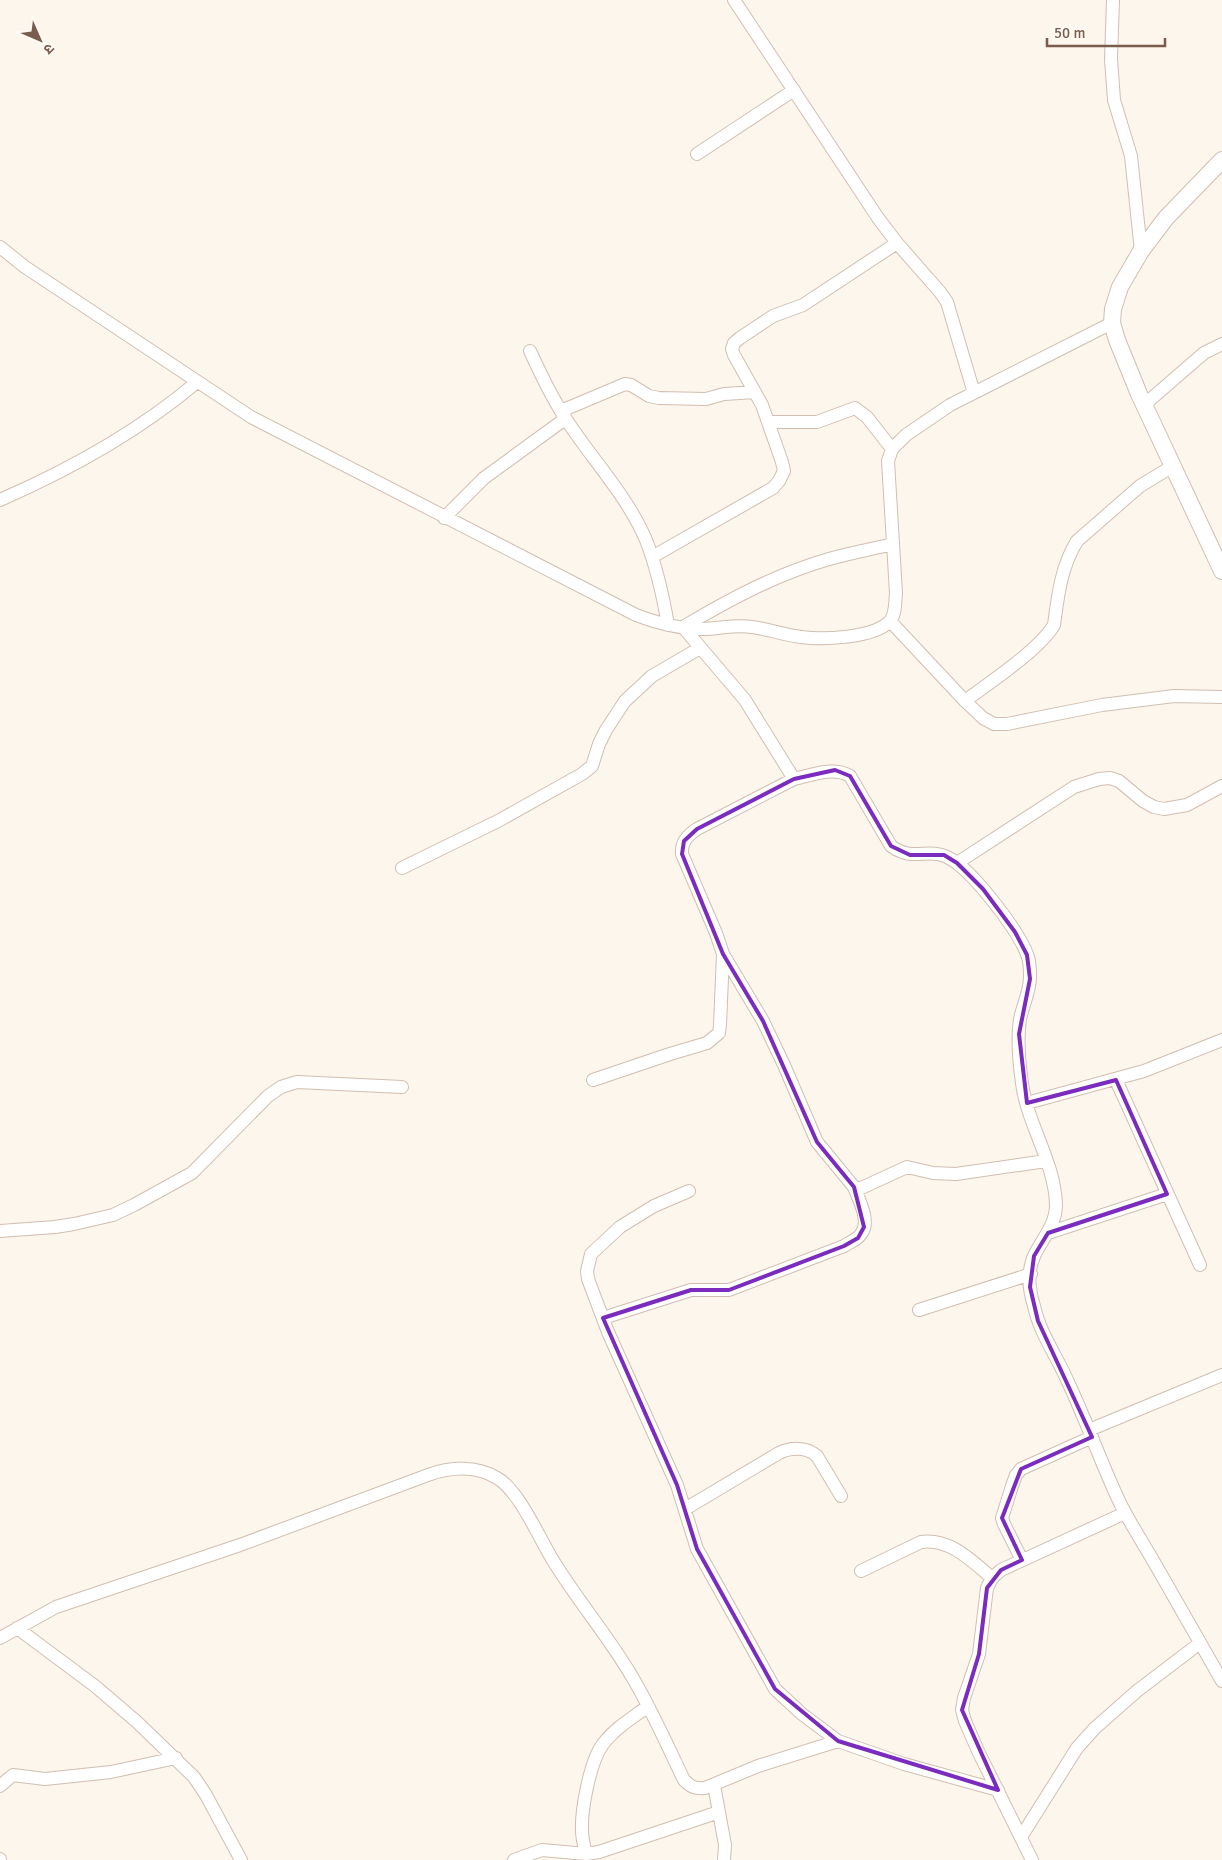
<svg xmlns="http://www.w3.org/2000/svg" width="1222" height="1860" font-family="Signika,'Noto Sans Devanagari',sans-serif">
<rect width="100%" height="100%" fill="#fdf6ec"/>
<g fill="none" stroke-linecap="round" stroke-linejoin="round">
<defs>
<path id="minor" d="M734 0 878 218 897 243 940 292 947 302 974 393
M1113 0 1111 59 1114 100 1131 156 1141 251
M697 154 794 90
M0 247 25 267 251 417 636 615C657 623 679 629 703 629 719 629 735 624 752 627 768 629 784 635 801 637 822 640 873 638 889 622 896 616 895 602 896 593L888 461 892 449 906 435 950 405 1112 323
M530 351C543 379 556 406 574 431 599 467 629 500 646 540 657 568 663 596 668 625
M1144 405 1204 353 1222 344
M561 411 625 384 631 385 649 396 659 398 706 399 724 394 755 392
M769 422H817L855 408 867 417 892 449
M0 500C71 469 138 432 197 382
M444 518 484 478 565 419
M893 544C872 549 850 553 829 559 777 574 730 599 683 627L745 700 794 779C811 775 834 766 850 776L891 846C916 864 930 844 954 861 976 876 1020 932 1028 957 1030 963 1030 970 1030 977 1030 991 1023 1005 1020 1019 1017 1039 1019 1062 1022 1083 1027 1124 1055 1162 1056 1205 1056 1224 1043 1238 1035 1254 1027 1270 1029 1290 1034 1306 1040 1334 1057 1356 1068 1382 1087 1422 1101 1463 1120 1503 1130 1523 1143 1543 1154 1562 1177 1602 1199 1641 1222 1681
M652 557 773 488 779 481 784 471 782 462 762 405 734 355 732 349 734 343 740 338 773 316 803 305 897 243
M891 622 965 701 983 718 994 724H1007L1102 705 1174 696 1222 697
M965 701C990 682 1038 651 1054 625 1058 595 1061 567 1077 541L1140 486 1173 466
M794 779 697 829C687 836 681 842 682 854L716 933 723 954 763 1021 784 1065 817 1142 854 1187 859 1189 907 1167 933 1173 956 1174 1046 1161
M957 863 1074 787 1099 779 1110 778 1119 781 1143 801 1154 807 1164 809 1187 805 1222 786
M402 868 498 821 582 774 592 766 599 744 606 730 625 701 652 676 700 648
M593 1080 670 1054 707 1043 719 1033 720 1025 723 954
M1116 1080 1200 1265
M1027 1103 1144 1071 1222 1040
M689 1191 654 1206 620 1227 591 1254 587 1271 588 1279 608 1332 677 1485 697 1549 775 1689 802 1714 838 1741 904 1764 998 1790
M0 1231 55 1227 74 1224 113 1215 134 1205 192 1173 268 1096 281 1087 297 1082 402 1087
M1048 1233 1167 1194
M919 1310 1031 1274
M603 1318 691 1290H729L844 1246C850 1242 857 1240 861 1234 871 1222 859 1200 854 1187
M1089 1430 1222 1375
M685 1509 779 1453C791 1447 807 1447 817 1456L841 1496
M1022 1560 1004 1524 1002 1518 1012 1486 1016 1475 1021 1469 1092 1437
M861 1571 921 1542C950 1538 972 1561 992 1578
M17 1628 95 1686 137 1722 194 1777 206 1795 241 1860
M0 1638 56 1607 240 1545 428 1475C450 1467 476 1465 497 1478 519 1490 540 1540 554 1562 578 1601 608 1636 631 1675 651 1708 667 1745 684 1780 691 1787 695 1789 705 1788L758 1766 838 1741
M714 1785 725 1845 724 1860
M0 1786 13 1775 45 1779 111 1772 176 1758
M1021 1837 1077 1748 1095 1728 1137 1691 1200 1643
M586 1854C584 1846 582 1838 582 1831 581 1810 590 1761 603 1744 614 1729 632 1718 647 1707
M0 1859V1860
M514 1860 542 1850 586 1854 599 1852 719 1812
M1032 1860 979 1753 965 1721 962 1710 964 1698 979 1654 987 1588 992 1578 1001 1570 1125 1513"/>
<path id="tertiary" d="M1222 160 1166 218 1141 251 1120 287 1113 309 1112 323 1117 340 1139 394 1222 571"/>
</defs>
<use href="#minor" stroke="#d1beb0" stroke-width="14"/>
<use href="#tertiary" stroke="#d1beb0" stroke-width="18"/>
<use href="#minor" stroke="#fff" stroke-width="12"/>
<use href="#tertiary" stroke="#fff" stroke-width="16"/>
</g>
<path fill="none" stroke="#7b2cbf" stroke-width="4" stroke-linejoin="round" d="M835 770 850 776 891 846 910 855H944L957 863 983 889 1015 932 1027 955 1030 979 1019 1034 1027 1103 1116 1080 1167 1194 1048 1233 1034 1256 1030 1287 1038 1321 1092 1437 1021 1469 1002 1518 1022 1560 1001 1570 987 1588 979 1654 962 1710 998 1790 838 1741 775 1689 697 1549 677 1485 603 1318 691 1290H729L844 1246 858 1238 864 1227 854 1187 817 1142 763 1021 723 954 682 854 684 841 697 829 794 779Z"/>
<g transform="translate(40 40) rotate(135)" stroke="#fffaf3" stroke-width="4" paint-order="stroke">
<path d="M0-4L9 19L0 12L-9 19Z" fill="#7a5c4d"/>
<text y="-8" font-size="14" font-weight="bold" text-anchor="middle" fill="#7a5c4d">उ</text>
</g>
<path d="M1047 38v8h118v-8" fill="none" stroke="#7a5c4d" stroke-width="2.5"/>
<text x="1054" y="38" font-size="15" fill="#7a5c4d" stroke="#fffaf3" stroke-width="4" paint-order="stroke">50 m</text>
</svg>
